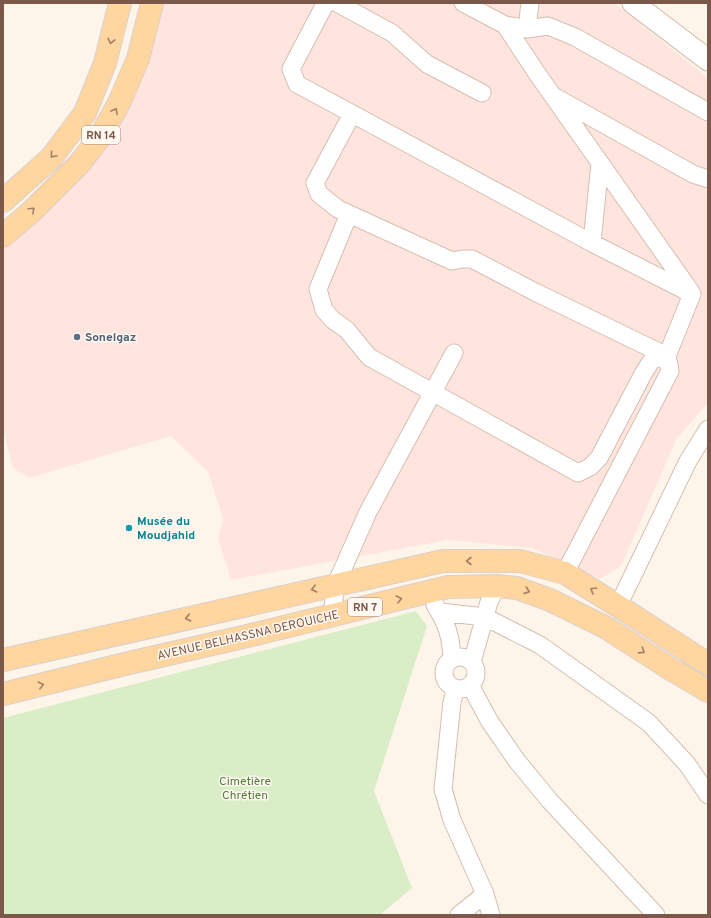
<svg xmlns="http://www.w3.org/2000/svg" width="711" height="918" font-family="Overpass,sans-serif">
<rect width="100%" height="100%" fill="#fef5ea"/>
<path fill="#ffe5dd" d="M163 3H614L708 78V403L677 438 621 566 600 579 532 548 448 540 231 580 218 538 223 519 208 472 171 436 29 478 13 468 3 429V245L97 154 119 128 149 66Z"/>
<path fill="#d9eec6" d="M416 611 427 626 374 791 412 888 380 915H3V718Z"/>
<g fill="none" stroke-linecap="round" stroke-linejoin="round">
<defs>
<path id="minor" d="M328 3 324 6 291 69 297 84 592 243 692 294
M337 3 392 33 427 64 482 93
M463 3 505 25 517 27
M530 3 527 29 548 26 575 37 708 112
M505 25 536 72 691 292
M557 98 693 174 708 179
M352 114 315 183 319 194 338 209 452 261 463 259H472L535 292 667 356
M349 214 318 289 324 310 333 320 347 330 369 357 578 473 590 467 599 458 643 374 652 360 667 356
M592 243 600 163
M565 573 670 371 667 356 692 294
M435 605C447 624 451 636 452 659
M618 606 688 461 708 429
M440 612 485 617 540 645 649 723 687 764 708 795
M332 615 336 584 368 512 454 353
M444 673a16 16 0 1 1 32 0a16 16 0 1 1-32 0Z
M472 662 489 602 497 586
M470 685 490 722 517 761 550 801 656 915
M456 688 452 702 443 789 452 820 485 894 491 915
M459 915 485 894"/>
<path id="tertiary" d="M633 3 708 60"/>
<path id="primary" d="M3 201 51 158 85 113 105 63 120 3
M3 236 31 212 80 163 100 137 118 105 138 59 152 3
M3 660 443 561H520L565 573 618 606 708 664
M3 694 129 663 243 637 448 587 497 586 517 588 550 600 605 627 669 668 708 691"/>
</defs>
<use href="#minor" stroke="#d5beb0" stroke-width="19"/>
<use href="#tertiary" stroke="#d5beb0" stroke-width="23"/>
<use href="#primary" stroke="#dad0cc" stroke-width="24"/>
<use href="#minor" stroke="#fff" stroke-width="17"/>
<use href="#tertiary" stroke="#fff" stroke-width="21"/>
<use href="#primary" stroke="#ffd5a0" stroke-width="22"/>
</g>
<defs><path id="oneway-chevron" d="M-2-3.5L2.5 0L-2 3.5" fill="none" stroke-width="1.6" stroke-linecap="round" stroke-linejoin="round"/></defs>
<g stroke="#a37e64">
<use href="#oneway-chevron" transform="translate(111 41) rotate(104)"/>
<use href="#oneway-chevron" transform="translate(115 111) rotate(-61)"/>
<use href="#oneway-chevron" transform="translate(53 155) rotate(130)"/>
<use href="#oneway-chevron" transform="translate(32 210) rotate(-43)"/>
<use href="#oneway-chevron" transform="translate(469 561) rotate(-180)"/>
<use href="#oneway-chevron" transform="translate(314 589) rotate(167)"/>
<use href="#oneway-chevron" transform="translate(593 590) rotate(-149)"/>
<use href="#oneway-chevron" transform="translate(527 591) rotate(20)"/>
<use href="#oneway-chevron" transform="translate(399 599) rotate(-14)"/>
<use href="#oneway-chevron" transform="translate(188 618) rotate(167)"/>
<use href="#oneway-chevron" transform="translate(642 651) rotate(33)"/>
<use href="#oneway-chevron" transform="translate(41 685) rotate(-14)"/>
</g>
<circle fill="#5c6f8a" stroke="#fff9f2" stroke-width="1.5" cx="77" cy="337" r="4"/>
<circle fill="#0f9aa8" stroke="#fff9f2" stroke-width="1.5" cx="129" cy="528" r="4"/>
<g text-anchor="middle" stroke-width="3" stroke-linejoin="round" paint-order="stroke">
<g fill="#fff9f2" stroke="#a3887c" stroke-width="1">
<rect x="82" y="126" width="38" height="18" rx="3"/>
<rect x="348" y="598" width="34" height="18" rx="3"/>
</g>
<g font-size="11" font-weight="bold" fill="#7c584a">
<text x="101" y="139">RN 14</text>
<text x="365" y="611">RN 7</text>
</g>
<g font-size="12" font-weight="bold" fill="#4e5e75" stroke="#fff9f2" text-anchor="start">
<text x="85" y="341">Sonelgaz</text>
</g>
<g font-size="12" font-weight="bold" fill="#0d838f" stroke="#fff9f2" text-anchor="start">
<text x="137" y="525">Musée du<tspan x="137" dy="14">Moudjahid</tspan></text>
</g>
<g font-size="12" fill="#7c584a" stroke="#fff9f2">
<text transform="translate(248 635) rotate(-13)" y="4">AVENUE BELHASSNA DEROUICHE</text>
</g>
<g font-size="12" fill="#547d3d" stroke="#fff9f2">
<text x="245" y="785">Cimetière<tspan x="245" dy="14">Chrétien</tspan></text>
</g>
</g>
<rect width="711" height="918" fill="none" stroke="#7c584a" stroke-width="8"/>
</svg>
